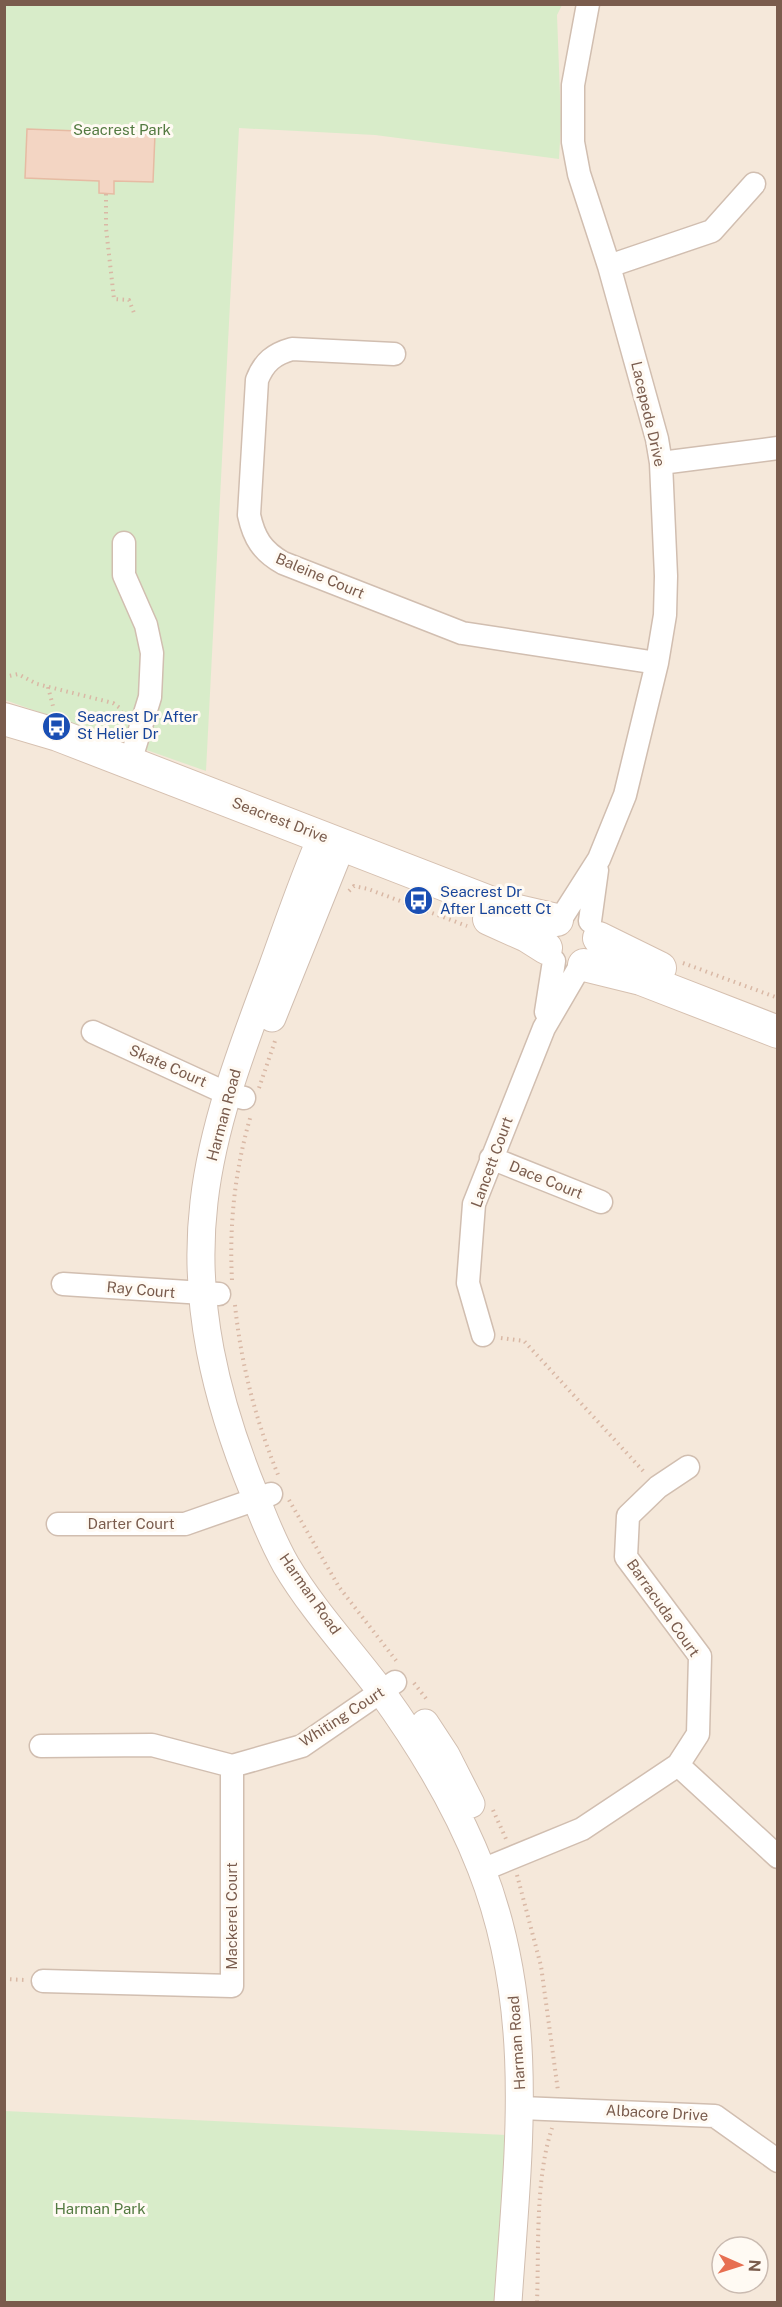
<svg xmlns="http://www.w3.org/2000/svg" width="782" height="2307" font-family="'Public Sans',sans-serif">
<rect width="100%" height="100%" fill="#fdf6ec"/>
<path fill="#f5e8da" fill-rule="evenodd" d="M5 5H777V2302H5ZM722 2247H758V2283H722Z"/>
<path fill="#d8ecc9" d="M5 5H562L557 15 561 122 559 159 375 135 239 128 206 771 5 700Z
M5 2111 506 2135 497 2302H5Z"/>
<path fill="#f3d5c3" stroke="#e6bba3" stroke-width="1.5" d="M27 129 155 134 153 182 114 181V194L99 193V181L25 178Z"/>
<g fill="none" stroke-linecap="round" stroke-linejoin="round">
<defs>
<path id="minor" d="M609 266 712 231 754 184
M394 354 292 349C274 354 264 362 257 380L249 515C254 538 262 551 283 563L462 633 657 663
M661 463 778 448
M124 543V575L146 625 152 653 150 697 130 762
M562 917 599 859 625 795 657 663 665 615 666 576 661 463 657 439 609 266 579 174 573 142V85L588 4
M590 921 597 870
M546 1012 554 961
M93 1032 228 1094 244 1098
M491 1158 601 1202
M63 1284 219 1294
M483 1335 468 1283 474 1204 544 1028 579 968
M58 1524H185L271 1494
M41 1746 152 1745 232 1766 302 1746 395 1682
M678 1765 778 1857
M482 1870 582 1829 678 1765 698 1734 700 1656 626 1557 628 1516 658 1487 688 1467
M43 1981 232 1986V1766
M521 2108 715 2116 778 2161"/>
<path id="tertiary" d="M322 836C303 879 288 924 272 968 244 1043 213 1122 204 1202 192 1303 216 1400 254 1493 263 1517 273 1542 286 1565 312 1609 349 1649 380 1690 420 1745 456 1804 481 1868 537 2011 518 2153 508 2302
M272 1018 342 844
M425 1723 446 1755 471 1804"/>
<path id="secondary" d="M4 719 58 735 505 908 557 920
M489 919 527 936 546 948
M599 938 660 968
M584 965 641 979 778 1032"/>
</defs>
<use href="#minor" stroke="#d1beb0" stroke-width="25"/>
<use href="#tertiary" stroke="#d1beb0" stroke-width="29"/>
<use href="#secondary" stroke="#d6c0b0" stroke-width="34"/>
<path stroke="#d9b8a5" stroke-width="4" stroke-dasharray="1.5 4.5" stroke-linecap="butt" d="M106 194V228L114 299 129 300 134 313
M4 677 18 674 37 684 113 703 120 708 123 717
M48 687 54 710
M349 891 354 886 368 889 467 926
M683 963 778 998
M259 1088 276 1038
M232 1280C229 1224 235 1169 251 1115
M235 1305C241 1364 256 1422 279 1477
M501 1338 524 1341 645 1473
M289 1500 339 1587 398 1663
M414 1683 428 1701
M493 1810 506 1839
M517 1875 541 1966 558 2091
M4 1979 25 1980
M537 2302C539 2247 535 2180 552 2128"/>
<use href="#minor" stroke="#fff" stroke-width="22"/>
<use href="#tertiary" stroke="#fff" stroke-width="27"/>
<use href="#secondary" stroke="#fff" stroke-width="32"/>
</g>
<defs>
<symbol id="bus-disc" viewBox="-11 -11 22 22"><circle r="9.5" fill="#1a4fb4" stroke="#fffaf3"/><path d="M-5-6H5V4H4V6H2V4H-2V6H-4V4H-5ZM-3.5-4V0h7V-4ZM-3.5 1.2v1.5H-2V1.2ZM2 1.2v1.5H3.5V1.2Z" fill="#fff"/></symbol>
</defs>
<g fill-rule="evenodd">
<use href="#bus-disc" x="40" y="710" width="33" height="33"/>
<use href="#bus-disc" x="402" y="884" width="33" height="33"/>
</g>
<g text-anchor="middle" stroke-width="6" stroke-linejoin="round" paint-order="stroke">
<g font-size="15" fill="#537a41" stroke="#fffaf3">
<text x="122" y="135">Seacrest Park</text>
<text x="100" y="2214">Harman Park</text>
</g>
<g font-size="15" fill="#7a5c4d" stroke="#fffaf3">
<text transform="translate(648 414) rotate(77)" y="5">Lacepede Drive</text>
<text transform="translate(320 576) rotate(23)" y="5">Baleine Court</text>
<text transform="translate(280 820) rotate(21)" y="5">Seacrest Drive</text>
<text transform="translate(168 1066) rotate(24)" y="5">Skate Court</text>
<text transform="translate(224 1115) rotate(-75)" y="5">Harman Road</text>
<text transform="translate(492 1162) rotate(-70)" y="5">Lancett Court</text>
<text transform="translate(546 1180) rotate(22)" y="5">Dace Court</text>
<text transform="translate(141 1290) rotate(5)" y="5">Ray Court</text>
<text x="131" y="1529">Darter Court</text>
<text transform="translate(310 1594) rotate(55)" y="5">Harman Road</text>
<text transform="translate(663 1608) rotate(55)" y="5">Barracuda Court</text>
<text transform="translate(342 1717) rotate(-33)" y="5">Whiting Court</text>
<text transform="translate(232 1916) rotate(-90)" y="5">Mackerel Court</text>
<text transform="translate(517 2043) rotate(-94)" y="5">Harman Road</text>
<text transform="translate(657 2113) rotate(3)" y="5">Albacore Drive</text>
</g>
<g font-size="15" fill="#164399" stroke="#fffaf3" text-anchor="start">
<text x="77" y="722">Seacrest Dr After<tspan x="77" dy="17">St Helier Dr</tspan></text>
<text x="440" y="897">Seacrest Dr<tspan x="440" dy="17">After Lancett Ct</tspan></text>
</g>
</g>
<rect width="782" height="2307" fill="none" stroke="#7a5c4d" stroke-width="12"/>
<g transform="translate(740 2265) rotate(93)"><circle r="28" fill="#fffaf3" stroke="#cabbb1" stroke-width="1.5"/>
<path d="M0-4.5L10 22L0 15L-10 22Z" fill="#e76f51"/>
<text y="-9" font-size="16" font-weight="bold" text-anchor="middle" fill="#7a5c4d">N</text>
</g>
</svg>
